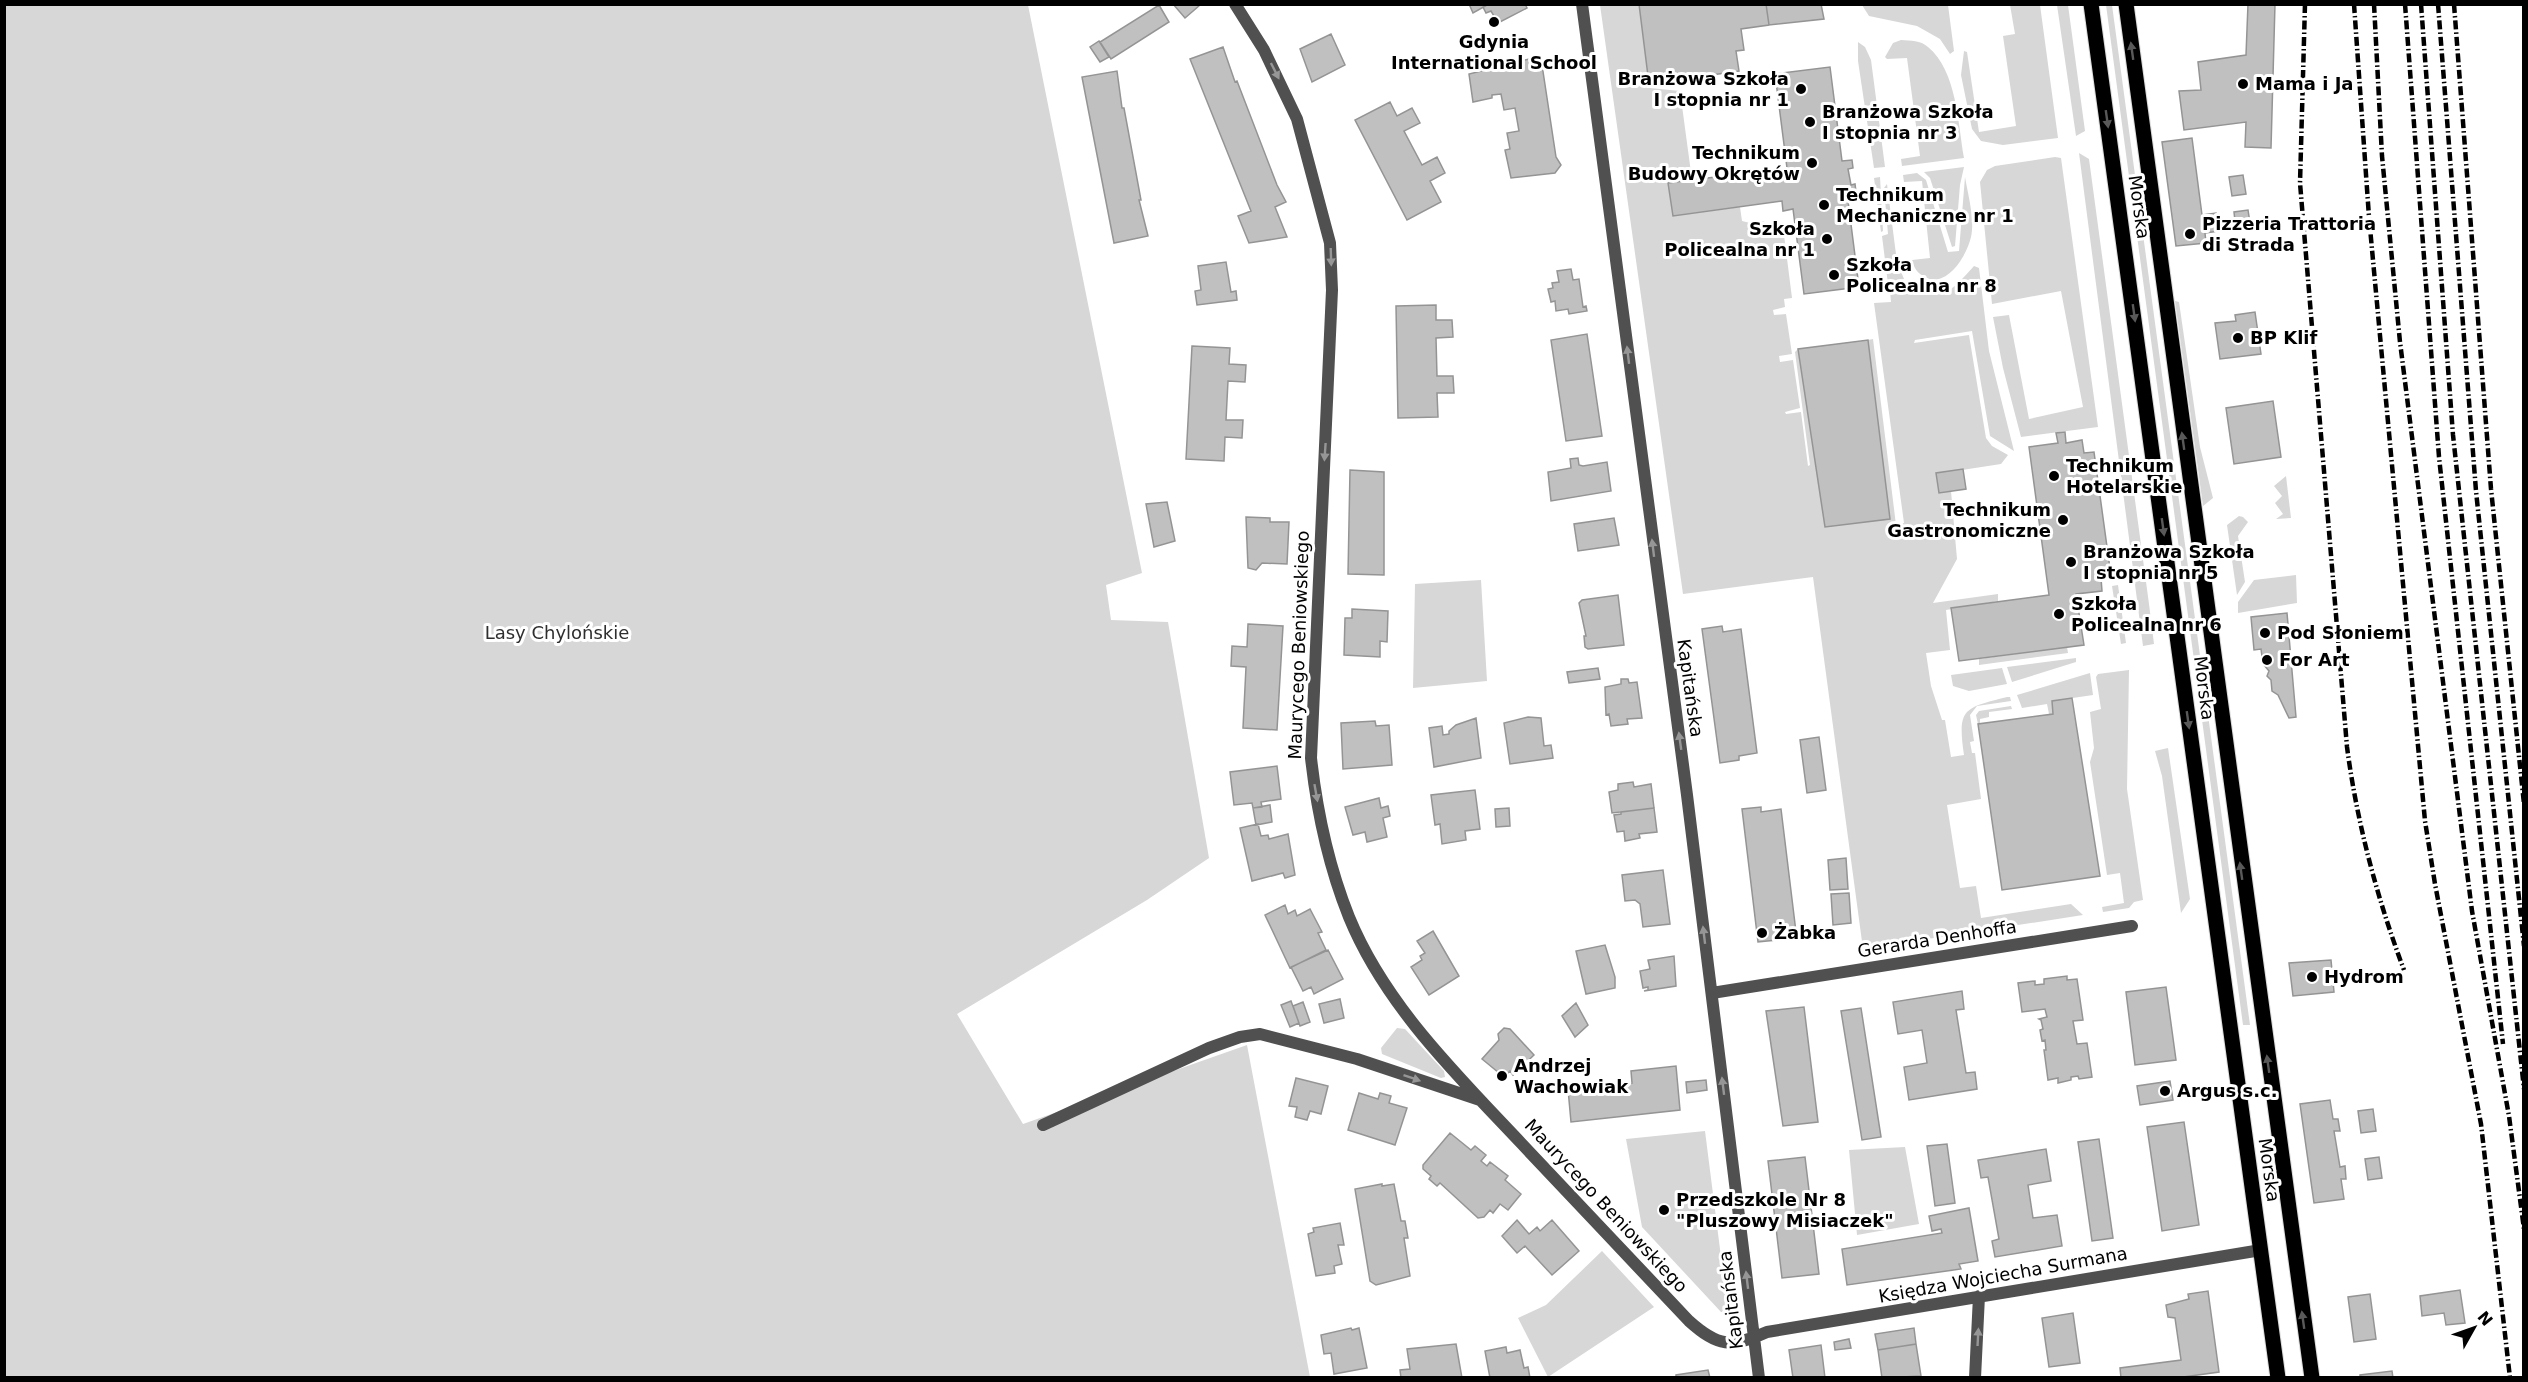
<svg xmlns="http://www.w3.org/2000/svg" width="2528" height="1382" font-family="'DejaVu Sans',sans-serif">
<rect width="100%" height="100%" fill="#fff"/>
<path fill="#d7d7d7" d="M5 5H1028L1142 573 1106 585 1111 620 1168 622 1209 858 1147 900 957 1014 1023 1124 1247 1045 1310 1377 5 1378Z
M1600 5H1639L1650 88 1680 91 1692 180 1668 183 1673 216 1740 207 1742 221 1754 224 1758 220 1783 227 1792 298 1784 299 1785 307 1773 310 1774 315 1786 314 1792 354 1779 356 1780 362 1793 360 1800 408 1785 412 1786 414 1801 412 1808 466 1810 465 1795 352 1798 349 1825 527 1889 518 1868 340 1873 339 1896 525 1904 523 1874 303 1891 302 1890 291 1906 289 1911 286C1943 304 1953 289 1974 266L1979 268 1989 351 2014 451 1990 436 1972 331 1915 340 1914 343 1969 335 1986 438 1992 446 2008 455 2001 464 1936 474 1939 493 1951 491 1957 559 1933 603 1998 594V601L1946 610 1950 650 1926 653 1931 686 1942 720H1945L1951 757 1964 755C1957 708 1964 708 2007 697H2010L2011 701 1977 706 1970 715 1974 741 1970 742 1972 753H1975L1981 799 1947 805 1960 888 1976 886 1981 918 2071 904 2083 915 1863 949 1813 577 1683 594Z
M1862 5H1948L1954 51 1950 54 1940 39 1917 26 1869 16Z
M2010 5H2040L2058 138 2003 145 1981 141 1972 129 1961 75 1964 51 1967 52 1979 132 2016 126 2003 36 2015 34Z
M2057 5H2068L2085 131 2076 136Z
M2106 5H2112L2250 1025H2243Z
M1901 40C1911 41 1920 40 1928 47 1957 71 1958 124 1964 158L1902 166 1901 159 1920 156 1907 58 1887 59 1885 57 1893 43Z
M1858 42 1865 47 1871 60 1885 167 1874 168 1858 61Z
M2079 153 2089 159 2149 604 2154 644 2143 646Z
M2055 157 2061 158 2098 427 2021 437 2003 368 1993 317 2009 315 2029 419 2083 407 2061 291 1992 304 1980 182 1987 170 1995 166Z
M1964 167 1960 185 1955 246 1952 247 1930 178 1924 172Z
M1917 173 1926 180 1948 252 1959 251 1965 177C1968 195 1975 219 1971 237 1967 255 1947 289 1925 277 1917 273 1914 268 1912 260L1930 258 1922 181 1904 182 1903 175Z
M1880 177 1883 231 1881 232 1874 178Z
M1887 184 1897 262 1904 279 1888 284 1882 236 1888 234 1884 188Z
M2175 301 2179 302 2200 447 2213 498 2203 506Z
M2286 476 2291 518 2276 519 2283 514 2275 503 2282 496 2274 486Z
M2239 516 2243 517 2248 522 2238 536 2245 582 2237 595 2227 525Z
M2296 575 2297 603 2238 613V602L2254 580Z
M1481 580 1487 681 1413 688 1415 584Z
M2118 585 2126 643 2121 644 2112 586Z
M2067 647 2068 653 1979 665V659Z
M2076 658V662L2012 682 2007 667Z
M2002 668 2007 684 1969 691 1953 686 1951 675Z
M2129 670 2127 789 2143 900 2134 902 2129 908 2103 912 2102 907 2124 903 2120 873 2107 875 2090 762 2094 748 2090 712 2101 709 2096 677 2098 674Z
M2090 673 2093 695 2052 701 2053 714H2049L2047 704 2022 708 2017 695Z
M2011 706 2012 709 1989 712V717L1980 719V724H1978L1976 715 1979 711Z
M2168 748 2190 899 2181 913 2162 776 2155 751Z
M1397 1028 1405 1029 1444 1071 1445 1077 1441 1078 1382 1054 1381 1048Z
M1705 1131 1728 1312H1721L1642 1227 1626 1139Z
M1905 1147 1919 1224 1857 1235 1849 1150Z
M1602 1251 1654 1307 1548 1377 1518 1318 1546 1305Z"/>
<path fill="#c0c0c0" stroke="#949494" stroke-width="1.5" d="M1173 4H1199L1200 5 1185 18Z
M1469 4H1489L1473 13Z
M1489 4H1525L1527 8 1498 23 1491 11 1486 13 1483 7Z
M1639 4H1766L1769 25 1741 29 1744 50 1736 51 1739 71 1649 84Z
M1766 4H1821L1824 19 1769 25Z
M2248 4H2275L2271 148 2245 147 2246 122 2184 130 2179 91 2201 90 2198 62 2246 55Z
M1159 5 1169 22 1111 59 1100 42Z
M1331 34 1345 65 1312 82 1300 49Z
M1099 41 1109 57 1100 62 1090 47Z
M1223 47 1235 82 1237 81 1277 185 1286 202 1275 207 1287 237 1249 243 1238 216 1251 211 1190 59Z
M1533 58 1539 60 1542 65 1556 157 1561 165 1555 173 1511 178 1505 150 1510 149 1507 133 1519 131 1515 108 1504 110 1501 94 1492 95V98L1473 102 1469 74Z
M1830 67 1842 161 1852 160 1853 168 1848 169 1851 185 1855 184 1856 192 1847 193 1859 287 1804 294 1793 209 1783 211 1782 201 1673 216 1668 183 1787 168 1775 74Z
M1117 71 1122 108H1124L1141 200H1139L1148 236 1114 243 1082 77Z
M1390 102 1397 116 1412 108 1420 123 1404 131 1422 165 1437 157 1445 173 1430 181 1441 202 1407 220 1355 120Z
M2192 138 2202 215 2216 213 2219 231 2205 233 2206 243 2176 246 2162 142Z
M2243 175 2246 194 2232 196 2229 177Z
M2248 210 2251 229 2236 231 2234 212Z
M1226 262 1231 292 1236 291 1237 300 1197 305 1195 291 1201 290 1198 266Z
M1571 269 1573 280 1579 279 1583 307 1586 306 1587 311 1569 314 1568 309 1556 311 1555 301 1551 302 1548 289 1553 288 1552 283 1559 282 1557 271Z
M1436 305V320H1452L1453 337 1436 338 1437 376H1453L1454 393H1437L1438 417 1398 418 1396 306Z
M2255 312 2261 354 2220 359 2215 323 2236 321 2235 315Z
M1587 334 1602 436 1566 441 1551 340Z
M1868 340 1890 519 1825 527 1798 349Z
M1192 346 1230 348 1229 364 1246 365 1245 382 1228 381 1226 420H1243L1242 438 1225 437 1224 461 1186 459Z
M2273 401 2281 457 2234 464 2226 408Z
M2065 432 2066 443 2082 440 2084 453 2094 452 2111 576 2101 578 2102 591 2076 594 2084 645 1959 661 1951 608 2049 595 2029 447 2058 443 2056 433Z
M1578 458 1579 465 1583 466 1607 462 1611 491 1551 501 1548 472 1571 468 1570 459Z
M1963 469 1966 489 1939 493 1936 473Z
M1350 470 1384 472V575L1348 574Z
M1167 502 1175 541 1154 547 1146 504Z
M1246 517 1270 518V522H1289L1287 564 1262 563 1256 570 1248 568Z
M1614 518 1619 545 1578 551 1574 524Z
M1618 595 1624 645 1588 649 1585 647 1584 636H1586L1579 603 1582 600Z
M1352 609 1388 611 1387 642 1380 641V657L1344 655 1345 618H1352Z
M2287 613 2296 717 2289 718 2278 695 2272 691 2271 680 2267 676 2269 671 2263 664 2261 649 2254 650 2251 617Z
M1248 624 1283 626 1277 730 1243 728 1246 667 1231 666 1232 646 1247 647Z
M1722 626 1723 632 1741 629 1757 753 1739 756V760L1720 763 1702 629Z
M1598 668 1600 679 1569 683 1567 672Z
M1621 679H1628L1629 683 1637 682 1642 718 1627 719 1628 724 1611 726 1609 714 1606 715 1605 687 1621 684Z
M2072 698 2100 876 2002 890 1978 724 2053 714 2052 701Z
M1528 717 1541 718 1544 746 1551 745 1553 758 1510 764 1504 723Z
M1476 718 1481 758 1434 767 1429 728 1442 726 1443 735 1449 734V731L1456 725Z
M1375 721 1376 726 1389 725 1392 765 1343 769 1341 723Z
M1819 737 1826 790 1807 793 1800 740Z
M1277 766 1281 799 1261 802 1262 807 1253 808 1252 803 1234 805 1230 772Z
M1633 782 1634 787 1651 784 1654 808 1612 813 1609 792 1618 790V784Z
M1475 790 1480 829 1465 831 1466 840 1442 844 1440 824 1435 825 1431 795Z
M1379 798 1381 808 1388 806 1390 816 1383 818 1387 837 1367 842 1365 832 1353 835 1345 807Z
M1270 805 1272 822 1256 825 1253 808Z
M1761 807V812L1781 809 1796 932 1776 934 1777 940 1758 942 1742 809Z
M1509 808 1510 826 1496 827 1495 809Z
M1654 808 1657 832 1639 834 1640 838 1625 841 1624 831 1617 832 1614 815 1621 814V812Z
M1258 824 1261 836 1268 835 1269 839 1288 834 1295 875 1285 878 1283 873 1252 881 1240 828Z
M1846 858 1848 889 1830 890 1828 860Z
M1663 870 1670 924 1643 927 1640 904 1635 900 1625 901 1622 875Z
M1849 893 1851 923 1833 925 1831 894Z
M1285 905 1288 914 1295 910 1297 916 1310 909 1322 932 1318 933 1326 950 1290 968 1265 915Z
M1433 931 1459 976 1429 995 1411 967 1422 960 1420 956 1425 953 1417 941Z
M1605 945 1615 977V988L1586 994 1576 951Z
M1328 950 1343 979 1314 994 1311 987 1303 991 1291 967Z
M1674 956 1676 986 1644 991 1648 990V987L1643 988 1640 971 1650 969 1648 960Z
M2331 960 2334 992 2293 996 2289 963Z
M2067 976V980L2077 979 2083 1020 2073 1021 2077 1044 2087 1043 2092 1077 2079 1079 2078 1076 2071 1077V1080L2058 1083V1078L2048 1080 2044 1050H2046L2045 1040 2042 1041 2040 1030 2043 1029 2041 1020 2039 1019 2047 1017 2045 1009 2022 1012 2018 983 2035 981V985L2044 984V979Z
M2166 987 2176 1060 2135 1065 2126 992Z
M1962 991 1964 1009 1956 1010 1966 1073 1975 1072 1977 1089 1909 1100 1904 1067 1927 1063 1922 1030 1898 1034 1893 1002Z
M1340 999 1344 1018 1324 1023 1319 1004Z
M1291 1001 1299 1023 1290 1027 1281 1005Z
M1303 1002 1310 1022 1300 1026 1293 1006Z
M1576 1003 1588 1025 1575 1037 1562 1016Z
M1804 1007 1818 1122 1783 1126 1766 1011Z
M1861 1008 1881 1137 1862 1140 1841 1011Z
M1504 1028 1510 1029 1534 1055 1513 1075 1510 1071 1504 1077 1482 1059 1499 1040 1498 1034Z
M1676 1066 1680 1110 1571 1122 1568 1089 1632 1083 1631 1071Z
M1296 1078 1328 1086 1321 1114 1310 1111 1307 1120 1295 1117 1297 1107 1289 1106Z
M1706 1080 1707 1090 1687 1093 1686 1082Z
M2170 1081 2173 1100 2140 1105 2137 1086Z
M1359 1093 1378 1099 1380 1093 1391 1096 1389 1103 1407 1108 1395 1145 1348 1130Z
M2330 1100 2333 1119H2338L2340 1131H2334L2340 1167 2345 1166 2346 1179H2341L2344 1199 2314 1203 2300 1104Z
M2373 1109 2376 1131 2361 1133 2358 1111Z
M2184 1122 2199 1225 2162 1231 2147 1127Z
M1450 1133 1471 1150 1475 1146 1486 1155 1481 1161 1487 1166 1490 1162 1508 1176 1505 1180 1521 1194 1508 1210 1500 1204 1493 1213 1490 1210 1484 1217 1478 1218 1440 1183 1437 1186 1429 1179 1431 1176 1423 1169V1165Z
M2099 1139 2113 1238 2092 1241 2078 1142Z
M1947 1144 1955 1203 1935 1206 1927 1146Z
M2046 1149 2051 1181 2028 1185 2033 1218 2057 1215 2062 1246 1995 1257 1992 1241 1999 1239 1988 1177 1981 1178 1978 1160Z
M1805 1157 1819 1274 1782 1278 1768 1161Z
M2379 1157 2382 1178 2368 1180 2365 1159Z
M1382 1184V1186L1394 1184 1401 1221H1405L1408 1238H1404L1410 1276 1376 1285 1370 1281 1355 1189Z
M1969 1208 1978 1261 1959 1264 1961 1269 1847 1285 1842 1249 1942 1233 1941 1229 1932 1231 1929 1216Z
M1517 1220 1529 1234 1537 1227 1540 1231 1552 1220 1579 1251 1552 1275 1525 1246 1517 1253 1502 1236Z
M1340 1223 1344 1245H1338L1342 1264 1334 1266 1335 1273 1316 1276 1308 1234 1314 1232 1313 1228Z
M2460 1290 2465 1323 2446 1325 2444 1313 2422 1316 2420 1296Z
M2208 1291 2219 1372 2176 1378H2121L2120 1368 2181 1360 2175 1318 2168 1317 2166 1305 2189 1299 2188 1294Z
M2370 1294 2376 1339 2354 1342 2348 1297Z
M2073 1313 2080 1363 2049 1367 2042 1318Z
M1351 1328 1352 1330 1359 1328 1367 1368 1334 1374 1331 1353 1324 1354 1321 1335Z
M1914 1328 1916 1344 1878 1350 1875 1334Z
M1849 1339 1851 1348 1835 1350 1834 1342Z
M1456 1344 1462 1378H1401L1400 1370 1410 1369 1407 1349Z
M1916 1344 1921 1376 1882 1378 1878 1350Z
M1821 1345 1825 1378H1793L1789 1350Z
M1506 1347 1507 1353 1520 1350 1524 1368 1528 1367 1530 1378H1490L1485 1351Z
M1708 1370 1710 1378H1676V1375Z
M2392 1371 2393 1378H2360V1375Z"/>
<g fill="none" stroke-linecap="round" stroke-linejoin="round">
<defs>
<path id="primary" d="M2091 4 2278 1378
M2126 4 2312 1378"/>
</defs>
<use href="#primary" stroke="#dbdbdb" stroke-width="17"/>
<path stroke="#505050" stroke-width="12" d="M1235 4 1264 50 1297 119 1330 243 1332 290 1311 758C1317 812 1329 867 1349 917 1385 1005 1457 1075 1521 1143 1577 1202 1633 1262 1689 1321 1718 1347 1731 1348 1767 1332L2261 1250
M1582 4 1687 795 1759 1378
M1712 993 2132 926
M1043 1125 1209 1048 1240 1037 1260 1034 1357 1059 1480 1100
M1975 1378 1979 1296"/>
<use href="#primary" stroke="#000" stroke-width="15"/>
<path stroke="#000" stroke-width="4.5" stroke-dasharray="9 3 1.5 3" stroke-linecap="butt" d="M2305 4 2300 183 2347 747C2357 823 2377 898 2404 970
M2354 4 2369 217 2425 821 2435 884 2481 1124 2510 1378
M2374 4 2382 156 2400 342 2472 911 2509 1116 2524 1229
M2405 4 2439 457 2503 1044
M2421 4 2453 435 2524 1089
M2438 4 2476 491 2524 946
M2454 4 2491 489 2524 804"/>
</g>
<defs><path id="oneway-solid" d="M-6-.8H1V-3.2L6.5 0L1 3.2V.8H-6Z" transform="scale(1.5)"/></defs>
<g fill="#595959">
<use href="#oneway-solid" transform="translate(2132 51) rotate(-98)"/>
<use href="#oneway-solid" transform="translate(2107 119) rotate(82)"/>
<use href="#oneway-solid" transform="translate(2134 313) rotate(82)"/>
<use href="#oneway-solid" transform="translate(2183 441) rotate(-98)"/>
<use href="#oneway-solid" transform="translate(2163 527) rotate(82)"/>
<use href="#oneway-solid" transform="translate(2188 720) rotate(82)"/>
<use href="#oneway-solid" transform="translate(2241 871) rotate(-98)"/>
<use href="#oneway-solid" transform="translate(2268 1064) rotate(-98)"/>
<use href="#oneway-solid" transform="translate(2303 1320) rotate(-98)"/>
</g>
<g fill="#969696">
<use href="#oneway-solid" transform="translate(1275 71) rotate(63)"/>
<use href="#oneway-solid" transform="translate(1331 257) rotate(88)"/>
<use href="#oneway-solid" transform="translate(1628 355) rotate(-97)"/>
<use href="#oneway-solid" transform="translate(1325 452) rotate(94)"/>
<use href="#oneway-solid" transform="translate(1653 548) rotate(-97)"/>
<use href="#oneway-solid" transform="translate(1680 741) rotate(-98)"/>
<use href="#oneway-solid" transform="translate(1316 793) rotate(80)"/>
<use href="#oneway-solid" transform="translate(1704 935) rotate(-97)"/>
<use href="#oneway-solid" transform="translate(1412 1078) rotate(19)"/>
<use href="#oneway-solid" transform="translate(1723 1086) rotate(-97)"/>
<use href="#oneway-solid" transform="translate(1747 1280) rotate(-97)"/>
<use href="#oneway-solid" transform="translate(1978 1337) rotate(-87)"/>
</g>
<g fill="#000" stroke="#fff" stroke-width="2">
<circle cx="1494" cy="22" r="6"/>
<circle cx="2243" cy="84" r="6"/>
<circle cx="1801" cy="89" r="6"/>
<circle cx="1810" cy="122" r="6"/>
<circle cx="1812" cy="163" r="6"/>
<circle cx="1824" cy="205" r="6"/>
<circle cx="2190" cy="234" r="6"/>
<circle cx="1827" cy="239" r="6"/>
<circle cx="1834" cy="275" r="6"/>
<circle cx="2238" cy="338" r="6"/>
<circle cx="2054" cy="476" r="6"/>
<circle cx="2063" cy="520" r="6"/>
<circle cx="2071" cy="562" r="6"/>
<circle cx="2059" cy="614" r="6"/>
<circle cx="2265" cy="633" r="6"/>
<circle cx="2267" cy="660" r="6"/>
<circle cx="1762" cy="933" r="6"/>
<circle cx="2312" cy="977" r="6"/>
<circle cx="1502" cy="1076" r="6"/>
<circle cx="2165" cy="1091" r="6"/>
<circle cx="1664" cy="1210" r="6"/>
</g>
<g text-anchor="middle" stroke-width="6" stroke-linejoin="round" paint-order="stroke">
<g font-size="18" font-weight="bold" fill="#000" stroke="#fff" text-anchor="start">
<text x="1494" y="48" text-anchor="middle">Gdynia<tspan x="1494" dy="21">International School</tspan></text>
<text x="1789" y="85" text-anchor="end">Branżowa Szkoła<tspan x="1789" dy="21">I stopnia nr 1</tspan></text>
<text x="2255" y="90">Mama i Ja</text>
<text x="1822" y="118">Branżowa Szkoła<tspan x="1822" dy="21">I stopnia nr 3</tspan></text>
<text x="1800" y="159" text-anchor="end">Technikum<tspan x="1800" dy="21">Budowy Okrętów</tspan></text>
<text x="1836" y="201">Technikum<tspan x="1836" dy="21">Mechaniczne nr 1</tspan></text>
<text x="2202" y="230">Pizzeria Trattoria<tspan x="2202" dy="21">di Strada</tspan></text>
<text x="1815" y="235" text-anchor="end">Szkoła<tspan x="1815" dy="21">Policealna nr 1</tspan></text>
<text x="1846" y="271">Szkoła<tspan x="1846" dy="21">Policealna nr 8</tspan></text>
<text x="2250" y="344">BP Klif</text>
<text x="2066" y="472">Technikum<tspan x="2066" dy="21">Hotelarskie</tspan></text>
<text x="2051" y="516" text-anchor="end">Technikum<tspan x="2051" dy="21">Gastronomiczne</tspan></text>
<text x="2083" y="558">Branżowa Szkoła<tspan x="2083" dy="21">I stopnia nr 5</tspan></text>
<text x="2071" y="610">Szkoła<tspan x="2071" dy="21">Policealna nr 6</tspan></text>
<text x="2277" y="639">Pod Słoniem</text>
<text x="2279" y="666">For Art</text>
<text x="1774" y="939">Żabka</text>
<text x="2324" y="983">Hydrom</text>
<text x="1514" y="1072">Andrzej<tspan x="1514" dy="21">Wachowiak</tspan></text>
<text x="2177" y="1097">Argus s.c.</text>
<text x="1676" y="1206">Przedszkole Nr 8<tspan x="1676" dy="21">"Pluszowy Misiaczek"</tspan></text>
</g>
<g font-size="18" fill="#000" stroke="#fff">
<text transform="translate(2139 207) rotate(82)" y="6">Morska</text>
<text transform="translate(1299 645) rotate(-88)" y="6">Maurycego Beniowskiego</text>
<text transform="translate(1690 688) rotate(82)" y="6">Kapitańska</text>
<text transform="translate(2204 688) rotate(83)" y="6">Morska</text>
<text transform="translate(1937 939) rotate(-9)" y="6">Gerarda Denhoffa</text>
<text transform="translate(2269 1170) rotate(82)" y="6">Morska</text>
<text transform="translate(1606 1206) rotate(47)" y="6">Maurycego Beniowskiego</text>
<text transform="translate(2003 1275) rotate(-10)" y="6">Księdza Wojciecha Surmana</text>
<text transform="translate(1731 1300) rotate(-97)" y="6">Kapitańska</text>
</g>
<g font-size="18" fill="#2e2e2e" stroke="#fff">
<text x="557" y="639">Lasy Chylońskie</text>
</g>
</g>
<rect width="2528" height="1382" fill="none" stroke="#000000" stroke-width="12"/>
<g transform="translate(2474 1328) rotate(50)" stroke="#ffffff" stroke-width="4.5" paint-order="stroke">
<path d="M0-4.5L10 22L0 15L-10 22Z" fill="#000000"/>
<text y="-9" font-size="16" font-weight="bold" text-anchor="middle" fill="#000000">N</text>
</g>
</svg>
